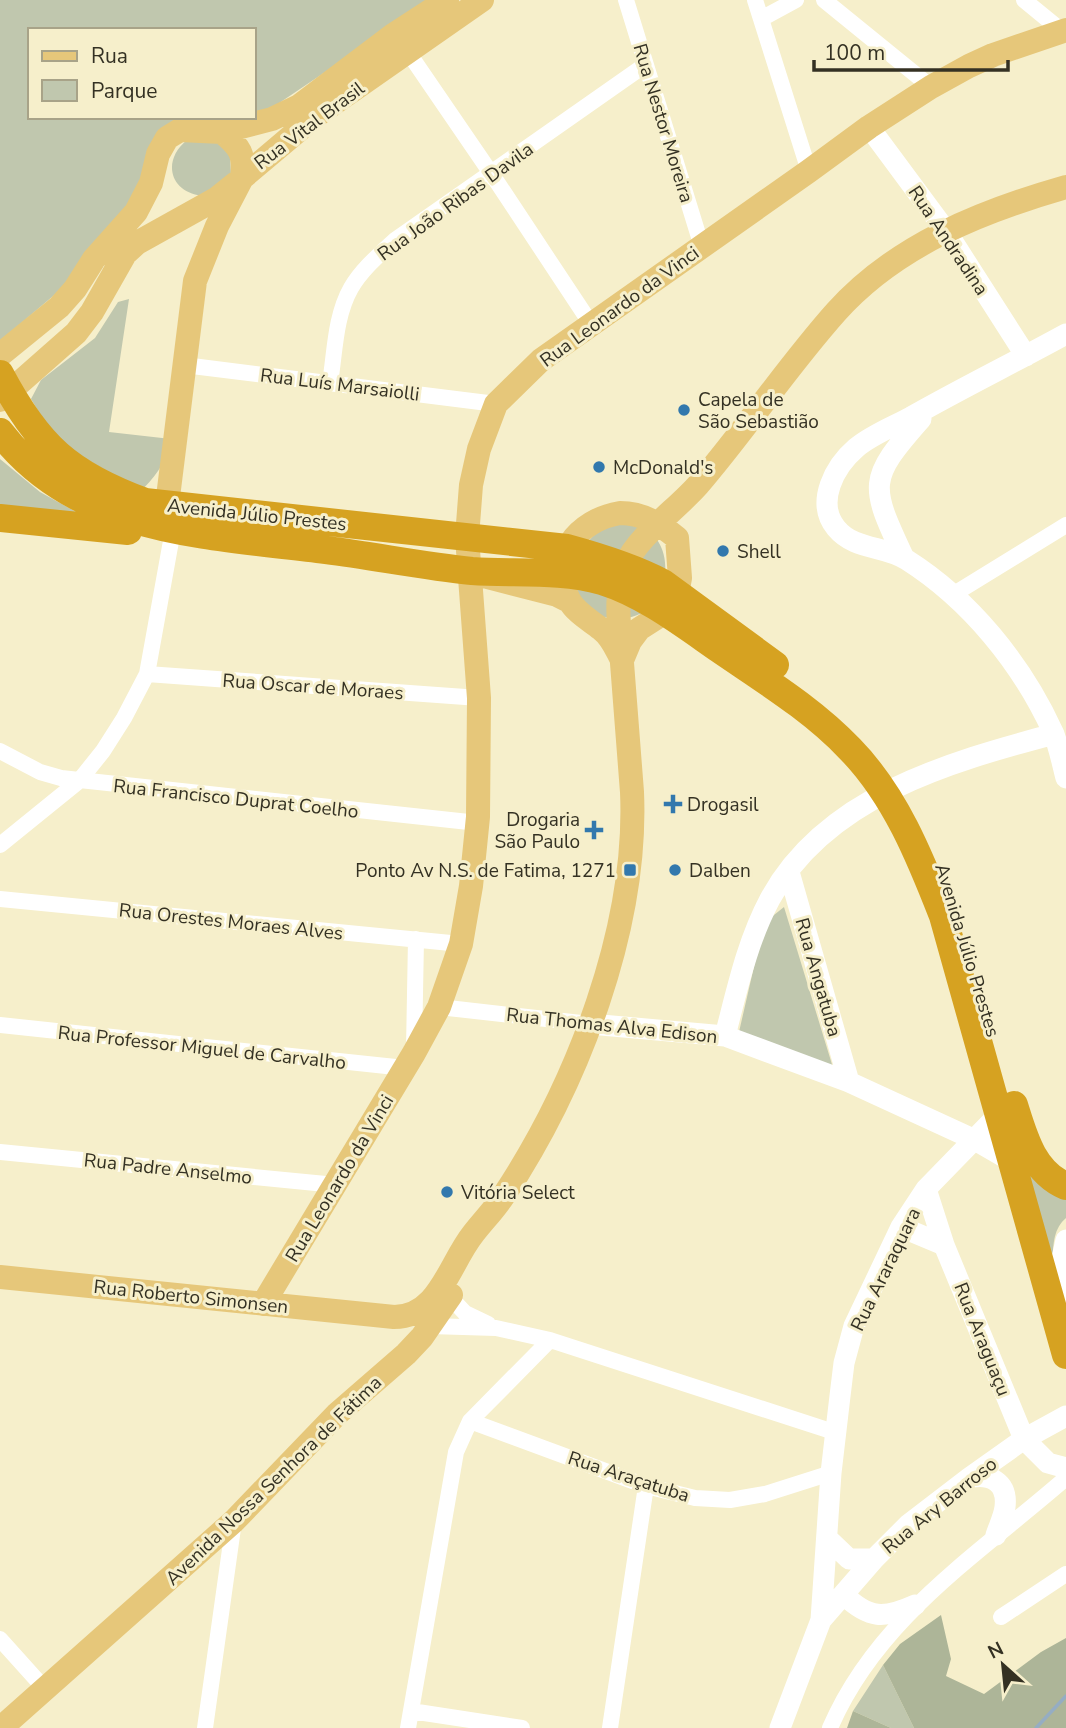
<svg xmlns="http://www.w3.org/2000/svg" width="1066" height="1728" font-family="'Nunito Sans',sans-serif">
<rect width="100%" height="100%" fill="#f6efcb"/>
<path fill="#c0c7ae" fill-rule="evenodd" d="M0 0H432L254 120 184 122 142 189 72 280 0 341ZM30 30H254V117H30Z
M187 140H217L230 155 231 174 202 196C169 192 162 160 187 140Z
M129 299 109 432 171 439C166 462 157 475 141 491L57 442 31 399 41 380 95 338 118 302Z
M0 459 40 492 89 519 0 508Z
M605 524C615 525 628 523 637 526 672 536 672 584 651 606 638 620 612 622 596 614 590 610 586 604 581 599 579 596 576 594 574 591 570 583 572 568 571 559Z
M784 907 834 1071 739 1032 764 923Z
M1025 1170 1066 1199V1218C1054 1228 1053 1244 1053 1258Z
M883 1665 914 1728H891L853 1711Z"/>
<path fill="#adb598" d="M941 1615 951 1659 946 1676 984 1694 1041 1652 1066 1638V1728H914L883 1665 900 1644Z
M853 1711 891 1728H847Z"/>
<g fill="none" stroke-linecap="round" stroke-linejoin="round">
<path stroke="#95adc3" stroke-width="3.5" d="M1036 1728 1066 1696"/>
<path stroke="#fff" stroke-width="16" d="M626 0 702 247
M755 0 809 171
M824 0 931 87
M1024 0 1063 32
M761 19 796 0
M408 52 499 185 591 324
M184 365 496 404
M330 383C335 352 335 316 351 288 362 269 380 254 395 240L645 65
M954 594 1066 525
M147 674 479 698
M0 751 40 772 61 778 478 823
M0 845 79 781 103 751 124 718 147 674 173 530
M0 899 461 944
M439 1007 590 1024
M0 1025 405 1068
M414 1049 416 939
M0 1152 336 1185
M450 1297 465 1313 488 1324
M430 1326 496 1328 550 1340 837 1433
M470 1421 646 1486 695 1498 730 1500 765 1494 831 1473
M1001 1617 1066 1574
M0 1639 44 1688
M411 1711 522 1728
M205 1728 234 1521
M408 1728 456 1452 470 1421 550 1340
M610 1728 646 1486
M830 1728C877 1618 979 1554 1066 1478"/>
<path stroke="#fff" stroke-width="21" d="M869 127 946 231 1026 356
M1066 334C1015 362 962 388 911 417 894 426 871 435 856 448 835 466 815 502 836 528 855 551 884 545 907 560 970 600 1022 664 1053 732 1059 746 1062 763 1066 778
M904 558C870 485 867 480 921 419
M789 872 849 1082
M590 1024 725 1036 849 1082 973 1139 1011 1161
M725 1036C737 990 747 942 770 899 825 797 949 762 1054 734
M926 1189 944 1245 1024 1439 1048 1463 1066 1468
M901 1227 944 1245
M1060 1318 1062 1258 1066 1240
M969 1478C990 1473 1008 1482 1005 1507 1004 1516 999 1526 996 1535
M827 1538 849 1559H874
M844 1595C869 1619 884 1619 915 1605
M821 1620 831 1473 840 1396 844 1363 854 1326 901 1227 926 1189 999 1114
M780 1728 821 1620 874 1559 909 1524 969 1478 1024 1439 1066 1416"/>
<path stroke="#e6c77a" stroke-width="24" d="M222 132C240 147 245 154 242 178
M0 355 59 307 75 289 94 259 136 212 151 183 158 154 167 138 180 130 222 132 272 119 299 106 393 35 447 0
M0 400 76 333 92 312 125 254 137 243 216 199 236 183
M167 505 195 281 217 226 242 178 313 118 482 0
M620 513C643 513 660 524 677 538L680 578 677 594 664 613 639 629 630 641 622 660C616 649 612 637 601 629 590 620 576 613 569 600 547 557 578 520 620 513Z
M487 577 557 595 569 601
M0 1277 394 1317C439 1317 449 1264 473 1234 483 1221 495 1209 504 1195 578 1083 638 927 632 792 629 749 625 706 622 663 620 631 613 595 626 564 637 537 678 508 698 485 746 429 787 367 836 312 896 245 982 211 1066 187
M263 1304 414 1053 439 1007 461 944 471 886 478 817 479 698 467 537 471 485 479 449 496 404 541 360 809 171 869 127 931 87 969 66 993 55 1066 30
M1 1728 234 1521 337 1414 406 1354 422 1337 451 1295"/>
<path stroke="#d6a221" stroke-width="28" d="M0 374C38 446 69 474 145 502L567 548C600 557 633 567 663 583L775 665
M0 432C78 534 209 535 326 550 374 556 423 566 472 571 514 574 561 569 602 581 644 594 683 624 719 649 764 680 812 709 850 749 895 795 920 857 943 916L1066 1355
M0 518 128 531
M1014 1105C1024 1137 1033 1172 1066 1186"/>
</g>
<g fill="#3278ad" stroke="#f6efcb" stroke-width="2.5">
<circle cx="684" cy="410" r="7"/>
<circle cx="599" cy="467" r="7"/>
<circle cx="723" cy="551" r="7"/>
<path d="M669.5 793.5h7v7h7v7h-7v7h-7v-7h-7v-7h7z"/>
<path d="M590.5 819.5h7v7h7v7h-7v7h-7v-7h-7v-7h7z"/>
<rect x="623" y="863" width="14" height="14" rx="3.5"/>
<circle cx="675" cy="870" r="7"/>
<circle cx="447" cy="1192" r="7"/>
</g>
<g text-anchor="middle" stroke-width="6" stroke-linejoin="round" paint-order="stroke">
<g font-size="19" fill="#343123" stroke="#f6efcb">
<text transform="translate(664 123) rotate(73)" y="7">Rua Nestor Moreira</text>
<text transform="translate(309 125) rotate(-37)" y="7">Rua Vital Brasil</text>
<text transform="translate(455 201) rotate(-36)" y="7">Rua João Ribas Davila</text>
<text transform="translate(949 240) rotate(56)" y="7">Rua Andradina</text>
<text transform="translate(619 306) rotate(-36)" y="7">Rua Leonardo da Vinci</text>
<text transform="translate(340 384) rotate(7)" y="7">Rua Luís Marsaiolli</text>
<text transform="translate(257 514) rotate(6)" y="7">Avenida Júlio Prestes</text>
<text transform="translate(313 686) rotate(4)" y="7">Rua Oscar de Moraes</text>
<text transform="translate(236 798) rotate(6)" y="7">Rua Francisco Duprat Coelho</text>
<text transform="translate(231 921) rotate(6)" y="7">Rua Orestes Moraes Alves</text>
<text transform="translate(968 950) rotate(73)" y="7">Avenida Júlio Prestes</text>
<text transform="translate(819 977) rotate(74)" y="7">Rua Angatuba</text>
<text transform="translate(612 1025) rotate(6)" y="7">Rua Thomas Alva Edison</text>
<text transform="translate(202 1047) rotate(6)" y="7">Rua Professor Miguel de Carvalho</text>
<text transform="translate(168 1168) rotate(6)" y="7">Rua Padre Anselmo</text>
<text transform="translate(339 1178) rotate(-59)" y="7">Rua Leonardo da Vinci</text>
<text transform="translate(885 1269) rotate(-64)" y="7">Rua Araraquara</text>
<text transform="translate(191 1296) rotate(6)" y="7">Rua Roberto Simonsen</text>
<text transform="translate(983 1339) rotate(68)" y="7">Rua Araguaçu</text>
<text transform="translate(629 1476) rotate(18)" y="7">Rua Araçatuba</text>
<text transform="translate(273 1480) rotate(-44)" y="7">Avenida Nossa Senhora de Fátima</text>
<text transform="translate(939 1505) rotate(-39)" y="7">Rua Ary Barroso</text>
</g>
<g font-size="19" fill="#343123" stroke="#f6efcb" text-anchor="start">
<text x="698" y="406">Capela de<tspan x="698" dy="22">São Sebastião</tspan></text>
<text x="613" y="474">McDonald's</text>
<text x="737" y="558">Shell</text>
<text x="687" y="811">Drogasil</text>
<text x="580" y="826" text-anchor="end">Drogaria<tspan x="580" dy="22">São Paulo</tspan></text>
<text x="616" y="877" text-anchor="end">Ponto Av N.S. de Fatima, 1271</text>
<text x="689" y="877">Dalben</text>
<text x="461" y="1199">Vitória Select</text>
</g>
</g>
<rect x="28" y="28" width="228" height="91" fill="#f6efcb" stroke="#a8a388" stroke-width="2"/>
<rect x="42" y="51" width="35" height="10" fill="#e6c77a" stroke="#a8a388" stroke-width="2"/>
<text x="91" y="63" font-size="21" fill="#343123">Rua</text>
<rect x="42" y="80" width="35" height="21" fill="#c0c7ae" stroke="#a8a388" stroke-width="2"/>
<text x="91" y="98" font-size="21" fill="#343123">Parque</text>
<g transform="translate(1003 1665) rotate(333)" stroke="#f6efcb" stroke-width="5" paint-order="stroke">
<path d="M0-5L12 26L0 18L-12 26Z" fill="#343123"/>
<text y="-10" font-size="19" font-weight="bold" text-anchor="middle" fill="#343123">N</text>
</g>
<path d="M814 60v10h194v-10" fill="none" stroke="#343123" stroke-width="3.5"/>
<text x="824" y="60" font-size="21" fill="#343123" stroke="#f6efcb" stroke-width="5" paint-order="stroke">100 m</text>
</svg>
